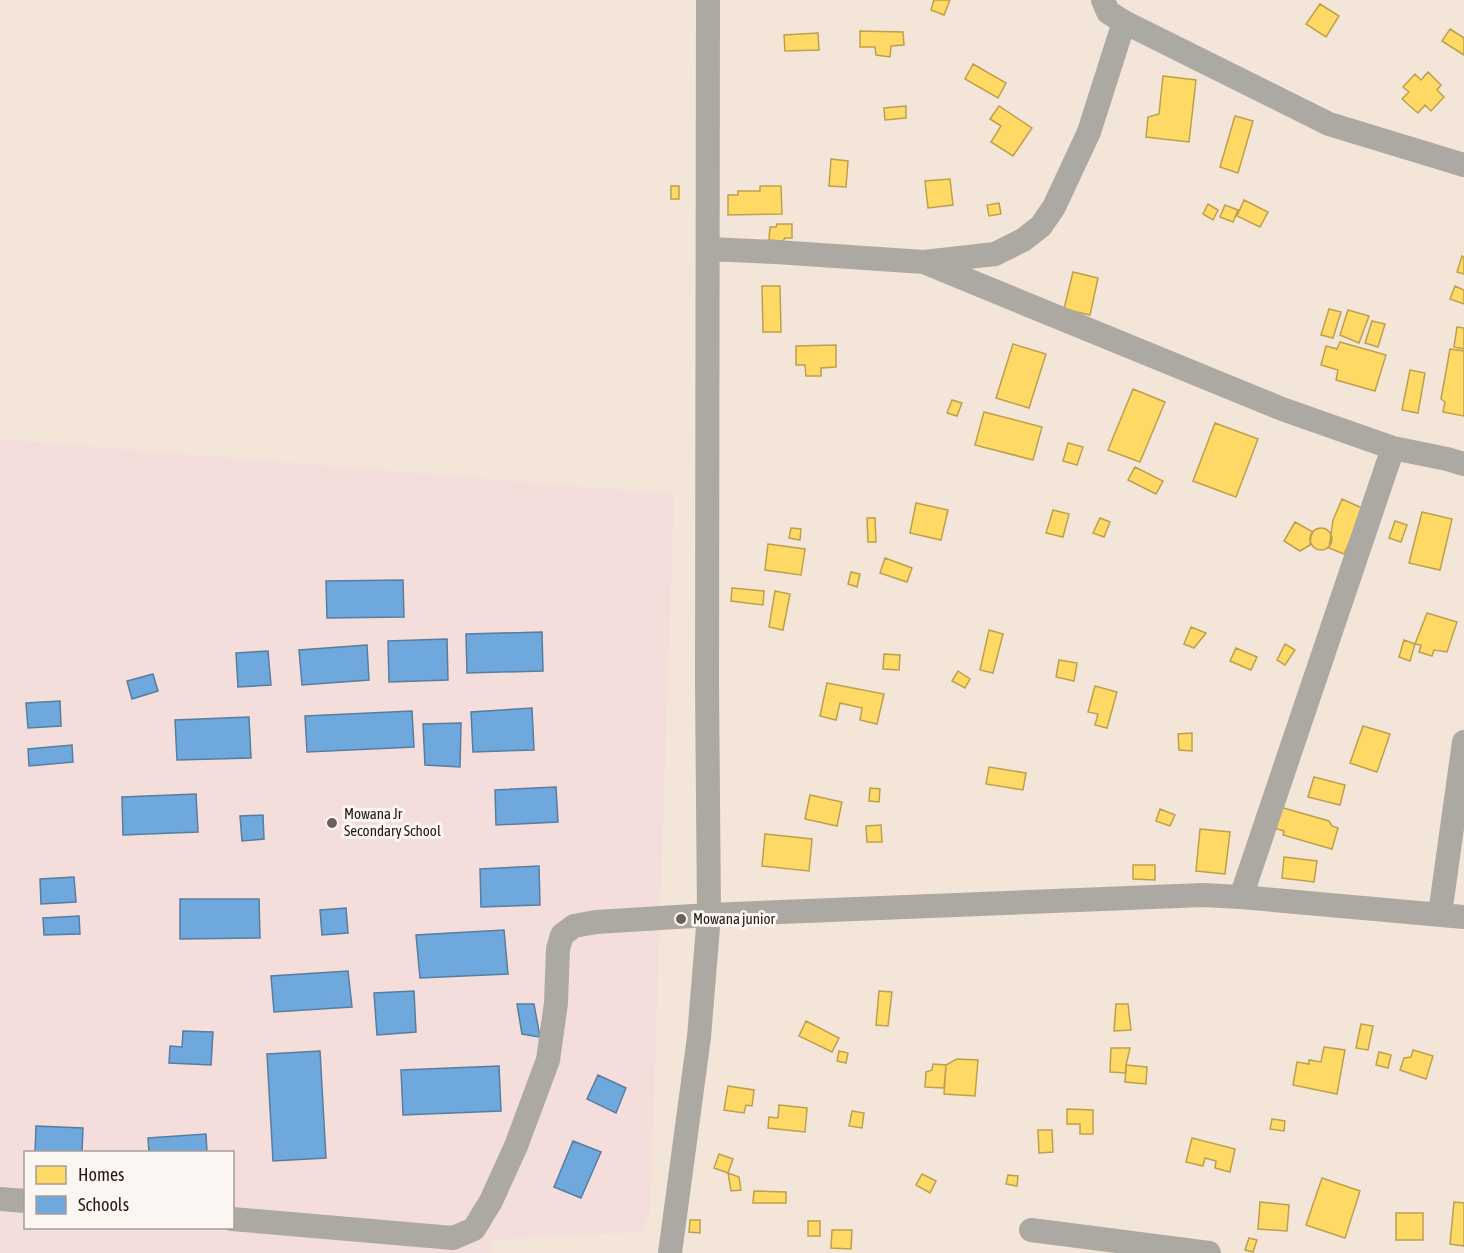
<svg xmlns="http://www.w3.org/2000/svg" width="1464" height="1253" font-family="'Asap Condensed',sans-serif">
<rect width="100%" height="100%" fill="#f3e5d8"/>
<path fill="#f3dedb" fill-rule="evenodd" d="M0 439 674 494 650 1214 640 1232 491 1240 492 1253H0ZM26 1152H232V1228H26Z"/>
<path fill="#ffd966" stroke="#bda04d" stroke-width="1.5" d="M934 0H950L944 15 931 10Z
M1320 4 1339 16 1326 37 1306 24Z
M1450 29 1464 38V55L1442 41Z
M860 31 903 32 904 45 891 46 890 57 876 55 875 47H860Z
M818 33 819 50 785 51 784 35Z
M973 64 1006 83 998 98 965 79Z
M1428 72 1441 85 1437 90 1444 97 1431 111 1425 105 1418 113 1402 99 1409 92 1403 87 1415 74 1421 80Z
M1163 76 1196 80 1189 142 1146 137 1148 117 1159 114Z
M906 106V118L885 120 884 108Z
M999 106 1032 128 1013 156 991 142 1001 126 990 119Z
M1235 116 1253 121 1238 173 1220 167Z
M831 159 848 161 846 187 829 186Z
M950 179 953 205 928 208 925 181Z
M671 186H679V199H671Z
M760 186H781L782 214 728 215V195H738V191H760Z
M1244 200 1268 212 1260 227 1237 216Z
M999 203 1001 214 989 216 987 205Z
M1208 204 1218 210 1213 220 1203 214Z
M1225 205 1238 210 1233 222 1220 217Z
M777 224H792V238H785L783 241 769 240 770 227H776Z
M1462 256 1464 257V274L1457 272Z
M1073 272 1098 278 1090 315 1064 309Z
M762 286H780L781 332H763Z
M1455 286 1464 290V304L1450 299Z
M1329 309 1341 312 1333 338 1321 335Z
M1348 310 1369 316 1359 343 1340 335Z
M1372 321 1385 324 1378 347 1365 343Z
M1457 327 1464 328V349L1454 347Z
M1340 342 1386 355 1375 391 1336 380 1338 370 1321 365 1326 346 1337 349Z
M1013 344 1046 354 1029 408 996 398Z
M836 345V367L821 368V376H806L805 365H796V346Z
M1450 349 1464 351V416L1443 412 1445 402 1441 399Z
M1410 370 1425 373 1418 413 1402 410Z
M1133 389 1165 402 1140 462 1108 450Z
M952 400 962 403 957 416 947 413Z
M984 412 1042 427 1033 460 975 445Z
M1215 423 1258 439 1236 497 1193 481Z
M1068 443 1083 447 1077 465 1063 461Z
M1135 467 1163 481 1156 494 1128 480Z
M1342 499 1364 509 1344 554 1329 548 1333 520Z
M916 503 948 510 941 540 910 533Z
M1053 510 1069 514 1063 537 1046 533Z
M1422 512 1452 519 1440 570 1409 563Z
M867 518H875L876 542H868Z
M1100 518 1110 522 1104 537 1093 533Z
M1395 521 1407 525 1401 542 1389 538Z
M1295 522 1313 532 1311 536 1310 545 1300 551 1284 541Z
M1310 539a11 11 0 1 1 22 0a11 11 0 1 1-22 0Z
M791 528 801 529 800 540 789 538Z
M768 544 805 549 801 575 765 570Z
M885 558 912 568 907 582 880 573Z
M851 572 860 574 857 587 848 584Z
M732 588 764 591 763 605 731 601Z
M775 591 790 594 783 630 769 627Z
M1427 613 1457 622 1447 652 1434 650 1432 656 1419 652 1421 645 1415 644Z
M1191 627 1206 633 1194 648 1184 644Z
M989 630 1003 634 993 673 980 670Z
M1404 640 1415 644 1410 661 1399 657Z
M1285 644 1295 650 1285 665 1277 660Z
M1236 648 1257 657 1251 670 1230 661Z
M884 654 900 655 899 670 883 669Z
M1059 660 1077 663 1074 681 1056 677Z
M958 671 970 679 965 688 952 681Z
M827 683 884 694 877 724 860 720 862 708 840 703 836 720 820 716Z
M1095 686 1117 692 1107 728 1095 725 1098 714 1088 712Z
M1363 726 1390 734 1377 772 1350 763Z
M1192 733V751L1179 750 1178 734Z
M989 767 1026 773 1023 790 986 784Z
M1314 777 1345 785 1340 805 1308 797Z
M870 788 880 789 879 802 869 801Z
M810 795 842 802 837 826 805 819Z
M1280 807 1329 821 1332 826 1338 828 1332 849 1283 835 1284 831 1274 828Z
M1160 809 1175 815 1170 826 1156 821Z
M881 825 882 842H867L866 826Z
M1200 829 1230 832 1225 874 1196 871Z
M765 834 812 839 809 871 762 866Z
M1284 857 1317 861 1314 882 1282 878Z
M1133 865H1155V880L1133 879Z
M879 991 892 992 888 1026 876 1025Z
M1116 1004H1128L1131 1030 1114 1031Z
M806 1021 839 1038 832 1052 799 1036Z
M1361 1024 1373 1026 1368 1050 1356 1048Z
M1324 1047 1345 1050 1337 1094 1293 1085 1297 1062 1309 1064V1060L1321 1062Z
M1111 1048H1130L1126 1065V1073L1110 1072Z
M1413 1050 1433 1056 1426 1079 1400 1070 1404 1058 1411 1057Z
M839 1051 848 1053 846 1063 837 1061Z
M1379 1052 1391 1055 1388 1068 1376 1065Z
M957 1059 978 1060 975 1096 944 1094 946 1065Z
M933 1064 946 1065 944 1088 925 1087 926 1072 932 1070Z
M1126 1065 1147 1067 1146 1084 1125 1082Z
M728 1086 754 1090 752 1106 746 1105 744 1113 724 1110Z
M779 1105 807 1108 805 1132 768 1128 769 1117 778 1118Z
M1067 1109 1093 1110V1134H1080V1124H1067Z
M852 1111 864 1113 862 1128 849 1126Z
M1272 1119 1285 1121 1284 1131 1270 1129Z
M1038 1130H1052L1053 1152 1039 1153Z
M1192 1138 1235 1149 1230 1172 1215 1168 1216 1161 1205 1158 1203 1166 1186 1162Z
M719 1154 733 1159 728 1173 714 1168Z
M728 1173 739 1177 741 1190 731 1191Z
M922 1174 936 1181 930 1193 916 1185Z
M1008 1175 1018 1176 1017 1186 1006 1184Z
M1322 1178 1360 1191 1345 1238 1306 1225Z
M754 1191 786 1192V1203H753Z
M1260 1202 1289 1205 1287 1231 1258 1229Z
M1454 1202 1464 1203V1246L1450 1244Z
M1396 1213H1423V1240H1396Z
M690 1220H700V1233L689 1232Z
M808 1221H820V1236H808Z
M832 1230H852L851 1249 831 1248Z
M1249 1238 1257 1240 1253 1252 1245 1250Z"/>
<path fill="#6fa8dc" stroke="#587d9f" stroke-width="1.5" d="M403 580 404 617 327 618 326 581Z
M542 632 543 671 467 673 466 634Z
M447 639 448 680 389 682 388 641Z
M367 645 369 680 302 685 299 650Z
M268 651 271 685 238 687 236 653Z
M153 674 158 691 132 699 127 681Z
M60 701 61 726 28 728 26 703Z
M532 708 534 750 473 752 471 712Z
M412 711 414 747 307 752 305 716Z
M249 717 251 758 177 760 175 720Z
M461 723 460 767 425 765 423 724Z
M72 745 73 762 29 766 28 749Z
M556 787 558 822 496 825 495 790Z
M196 794 198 832 123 835 122 797Z
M263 815 264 839 242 841 240 816Z
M539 866 540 905 481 907 480 869Z
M74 877 76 902 41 904 40 879Z
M180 899H259L260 938 180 939Z
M346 908 348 933 322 935 320 910Z
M79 916 80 934 44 935 43 918Z
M504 930 508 974 420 978 416 935Z
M348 971 352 1007 274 1012 271 976Z
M414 991 416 1032 377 1035 374 993Z
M517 1004H534L540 1037 522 1034Z
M183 1031 213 1032 211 1065 169 1063 170 1046 182 1047Z
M320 1051 326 1158 273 1161 267 1054Z
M499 1066 501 1111 403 1115 401 1070Z
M598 1075 626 1088 616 1113 587 1099Z
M36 1126 83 1128 82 1152H35Z
M206 1134 207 1152H149L148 1138Z
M573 1141 601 1152 581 1198 554 1187Z"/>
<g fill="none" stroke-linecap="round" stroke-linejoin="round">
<path stroke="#aca9a3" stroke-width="24" d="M1103 0 1108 12 1124 22
M709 249 776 252 924 262 995 254 1023 240 1041 226 1054 207 1089 132 1124 22 1329 124 1464 165
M926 263 1282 409 1393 448 1447 459 1464 464
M1241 897 1393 448
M1440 914 1464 742
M0 1199 26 1201
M232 1219 453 1238 474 1229 491 1201 516 1146 548 1060 556 1003 558 949 562 935 574 926 596 922 709 915 1203 895 1241 897 1464 917
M1031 1230 1209 1253
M670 1253 699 1037 709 915 707 684 708 0"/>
</g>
<g fill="#6c6157" stroke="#fbf6f1" stroke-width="2">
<circle cx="332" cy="823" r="6"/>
<circle cx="681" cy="919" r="6"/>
</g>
<g text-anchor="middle" stroke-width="6" stroke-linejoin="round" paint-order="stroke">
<g font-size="15" fill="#241a12" stroke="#fbf6f1" text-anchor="start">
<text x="344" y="819">Mowana Jr<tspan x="344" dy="17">Secondary School</tspan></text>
<text x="693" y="924">Mowana junior</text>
</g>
</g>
<rect x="24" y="1151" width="210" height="78" fill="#fbf6f1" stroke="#a59e98" stroke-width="1.5"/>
<rect x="36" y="1166" width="30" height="18" fill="#ffd966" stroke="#a59e98" stroke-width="1.5"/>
<text x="78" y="1181" font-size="18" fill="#241a12">Homes</text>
<rect x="36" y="1196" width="30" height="18" fill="#6fa8dc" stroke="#a59e98" stroke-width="1.5"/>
<text x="78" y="1211" font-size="18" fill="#241a12">Schools</text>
</svg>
